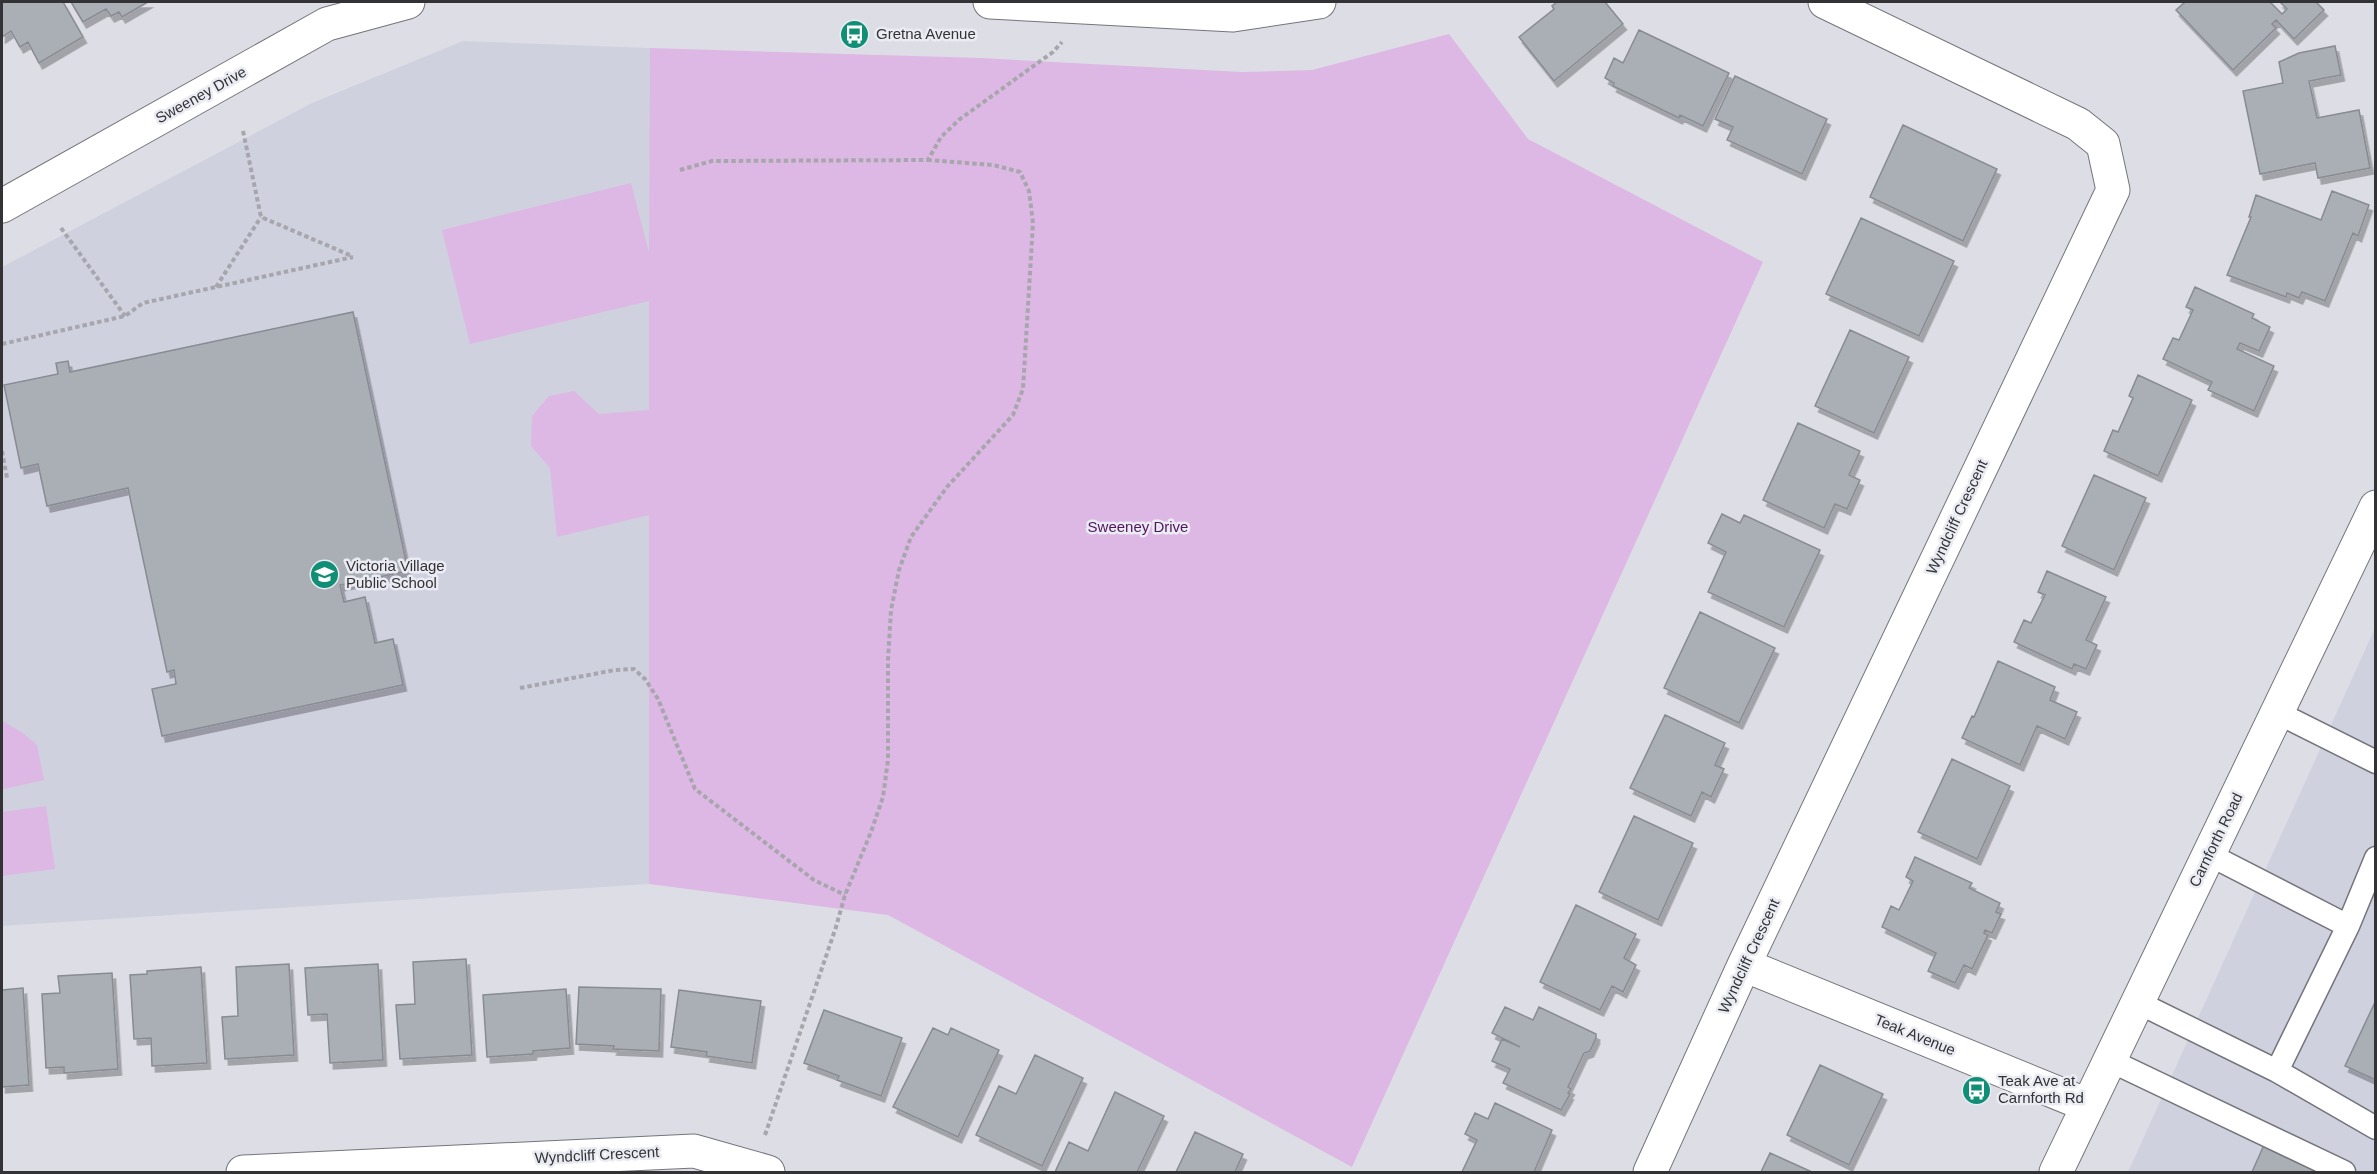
<svg xmlns="http://www.w3.org/2000/svg" width="2377" height="1174" font-family="Arial,sans-serif">
<defs>
<filter id="shadow"><feDropShadow dx="3.5" dy="6" stdDeviation="0" flood-color="#0004"/></filter>
</defs>
<rect width="100%" height="100%" fill="#dddee5"/>
<path fill="#cfd1df" d="M463 41 650 48 649 884 2 926V267L312 103Z
M2375 628V1172H2128Z"/>
<path fill="#ddb8e4" d="M1449 34 1528 139 1763 262 1352 1167 888 915 649 884V515L557 537 550 468 531 446 532 416 549 396 574 391 599 414 649 410V301L470 344 442 230 631 183 649 253 650 48 981 58 1242 72 1312 70Z
M2 721 23 733 37 745 44 780 4 789 2 787Z
M46 806 55 869 2 876V812Z"/>
<path fill="#aaafb5" stroke="#888c92" stroke-width="1.5" filter="url(#shadow)" d="M2 2H63L83 37 39 63 28 42 20 47 11 31 2 37Z
M71 2H148L122 17 119 12 111 16 106 9 83 22Z
M1557 2H1605L1623 24 1554 81 1519 37 1554 9 1552 6Z
M2185 2H2270L2282 14 2287 9 2280 2H2316L2324 10 2294 39 2276 20 2272 24 2276 28 2233 70 2176 10Z
M1639 30 1729 73 1703 126 1680 115 1679 118 1613 86 1614 83 1605 78 1614 58 1623 63Z
M2335 46 2341 75 2309 81 2317 118 2359 110 2370 168 2318 178 2315 163 2260 174 2243 91 2283 83 2279 62 2299 53Z
M1735 76 1827 119 1802 174 1727 140 1733 127 1715 119Z
M1903 125 1997 169 1963 241 1870 197Z
M2332 191 2369 205 2358 236 2353 233 2325 301 2302 292 2299 298 2287 293 2286 297 2227 275 2251 217H2249L2256 195 2321 220Z
M1861 218 1954 261 1919 336 1826 294Z
M2195 287 2254 314 2252 318 2270 327 2259 351 2240 343 2237 349 2274 366 2254 411 2208 390 2212 382 2163 359 2173 338 2179 340 2193 310 2186 307Z
M353 312 408 571 340 585 344 602 365 597 375 643 393 639 403 685 162 736 152 689 176 684 174 670 167 672 128 488 47 506 38 464 21 468 4 385 58 374 56 363 68 361 70 372Z
M1850 330 1909 357 1874 433 1815 406Z
M2138 375 2192 400 2158 476 2104 451 2113 430 2118 432 2133 398 2129 396Z
M1798 423 1860 451 1849 475 1860 480 1847 509 1835 504 1824 528 1763 500Z
M2094 475 2146 498 2114 570 2062 546Z
M1722 514 1740 523 1744 515 1820 550 1784 627 1708 592 1726 552 1708 543Z
M2047 571 2106 597 2086 640 2097 645 2086 669 2074 664 2072 669 2014 642 2024 620 2031 623 2045 595 2038 592Z
M1700 612 1775 648 1739 723 1664 688Z
M1998 661 2055 687 2050 700 2077 712 2065 739 2037 726 2020 765 1962 738 1972 716 1974 717Z
M1665 715 1725 743 1715 765 1724 769 1711 797 1702 792 1691 816 1630 788Z
M1952 759 2010 786 1977 859 1918 832Z
M1634 816 1693 843 1658 920 1599 892Z
M1915 857 1972 883 1969 888 2000 903 1996 912 2001 914 1992 933 1985 930 1984 933 1988 935 1972 969 1964 965 1955 983 1928 971 1936 953 1882 927 1891 906 1899 910 1913 881 1906 877Z
M1576 905 1636 934 1624 958 1636 965 1623 992 1612 986 1600 1010 1540 982Z
M466 959 472 1055 400 1059 396 1005 415 1004 413 962Z
M289 964 294 1055 225 1059 222 1017 238 1016 236 967Z
M378 964 383 1060 330 1063 327 1014 308 1015 305 968Z
M201 967 207 1063 152 1066 151 1038 134 1039 130 975 147 974V971Z
M112 973 118 1069 64 1073V1067L46 1068 42 994 60 993 58 976Z
M579 987 661 989 659 1051 613 1049 614 1046 576 1044Z
M23 988 29 1085 2 1087V990Z
M566 989 570 1048 533 1051V1054L487 1057 483 995Z
M679 990 761 1001 752 1063 706 1056 707 1052 671 1047Z
M2376 1000V1080L2345 1066Z
M1505 1007 1533 1020 1539 1007 1596 1034V1038L1590 1051 1584 1053 1568 1087 1571 1089 1568 1093 1570 1094 1561 1110 1503 1083 1510 1069 1492 1061 1502 1039 1520 1047 1492 1033Z
M824 1010 902 1038 881 1096 837 1080 839 1076 804 1063Z
M933 1028 948 1035 951 1028 999 1050 958 1137 893 1107Z
M1035 1055 1083 1078 1042 1166 976 1135 999 1086 1016 1094Z
M1820 1065 1883 1094 1849 1165 1787 1135Z
M1115 1092 1164 1116 1137 1172H1055L1069 1142 1088 1151Z
M1495 1103 1552 1130 1534 1172H1462L1477 1140 1465 1134 1475 1113 1488 1119Z
M1195 1132 1243 1154 1235 1172H1176Z
M2264 1145 2324 1172H2252Z
M1770 1153 1812 1172H1761Z"/>
<g fill="none" stroke-linecap="round" stroke-linejoin="round">
<defs>
<path id="lane" d="M2278 713 2376 762
M2208 854 2348 926 2277 1071
M2348 926 2376 858
M2137 1002 2277 1071 2376 1128
M2109 1060 2344 1172"/>
<path id="street" d="M990 2 1233 15 1319 2
M2 206 327 24 408 2
M1744 965 2087 1105
M243 1172 694 1151 768 1172
M1650 1172 1744 965 2113 190 2103 144 2078 124 1825 2
M2056 1172 2376 507"/>
</defs>
<use href="#lane" stroke="#74757c" stroke-width="25"/>
<use href="#street" stroke="#74757c" stroke-width="35"/>
<path stroke="#a6a6ac" stroke-width="4" stroke-dasharray="4.5 3" stroke-linecap="butt" d="M243 131 261 217 352 256
M680 170 712 161 928 160 941 137 960 119 1053 52 1062 42
M61 228 125 316
M216 287 261 217
M2 344 125 316 143 303 353 257
M2 451 7 478
M520 688 615 670 634 669 645 679 658 699 695 789 814 880 845 895
M765 1135 836 927 845 895 871 832 883 797 888 760V660L891 610 899 570 911 537 947 487 1013 415 1023 389 1033 223 1029 191 1020 172 993 165 928 160"/>
<use href="#lane" stroke="#fff" stroke-width="22"/>
<use href="#street" stroke="#fff" stroke-width="33"/>
</g>
<defs>
<symbol id="bus-disc" viewBox="-11 -11 22 22"><circle r="9.5" fill="#118f76" stroke="#eaebf3"/><path d="M-5-6H5V4H4V6H2V4H-2V6H-4V4H-5ZM-3.5-4V0h7V-4ZM-3.5 1.2v1.5H-2V1.2ZM2 1.2v1.5H3.5V1.2Z" fill="#fff"/></symbol>
<symbol id="school-disc" viewBox="-11 -11 22 22"><circle r="9.5" fill="#118f76" stroke="#eaebf3"/><path d="M0-5L7-2L0 1L-7-2ZM-4 1L0 2.5L4 1V4Q0 6-4 4Z" fill="#fff"/></symbol>
</defs>
<g fill-rule="evenodd">
<use href="#bus-disc" x="838" y="18" width="33" height="33"/>
<use href="#school-disc" x="308" y="558" width="33" height="33"/>
<use href="#bus-disc" x="1960" y="1074" width="33" height="33"/>
</g>
<g text-anchor="middle" stroke-width="5" stroke-linejoin="round" paint-order="stroke">
<g font-size="15" fill="#333336" stroke="#eaebf3" text-anchor="start">
<text x="876" y="39">Gretna Avenue</text>
<text x="346" y="571">Victoria Village<tspan x="346" dy="17">Public School</tspan></text>
<text x="1998" y="1086">Teak Ave at<tspan x="1998" dy="17">Carnforth Rd</tspan></text>
</g>
<g font-size="15" fill="#333336" stroke="#eaebf3">
<text transform="translate(201 95) rotate(-29)" y="5">Sweeney Drive</text>
<text transform="translate(1957 517) rotate(-65)" y="5">Wyndcliff Crescent</text>
<text transform="translate(2216 840) rotate(-64)" y="5">Carnforth Road</text>
<text transform="translate(1749 956) rotate(-65)" y="5">Wyndcliff Crescent</text>
<text transform="translate(1915 1035) rotate(22)" y="5">Teak Avenue</text>
<text transform="translate(597 1155) rotate(-3)" y="5">Wyndcliff Crescent</text>
</g>
<g font-size="15" fill="#52155d" stroke="#eaebf3">
<text x="1138" y="532">Sweeney Drive</text>
</g>
</g>
<rect width="2377" height="1174" fill="none" stroke="#333336" stroke-width="6"/>
</svg>
